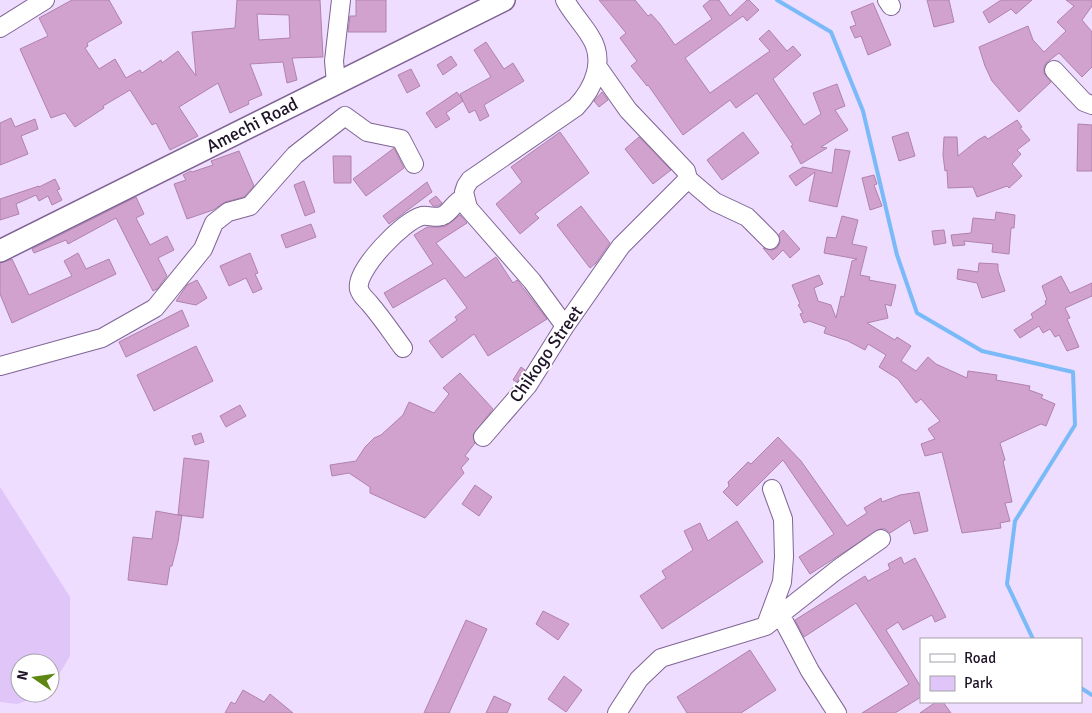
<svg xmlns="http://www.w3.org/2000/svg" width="1092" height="713" font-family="Signika,sans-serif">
<rect width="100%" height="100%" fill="#eeddfe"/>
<path fill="#e0c5f9" d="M0 487 70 597V656L50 690V663H20V693H47L17 704 0 702Z"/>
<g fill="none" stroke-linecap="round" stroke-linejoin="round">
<path stroke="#7abaf8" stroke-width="4" d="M777 0 831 32 863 111 897 255 917 313 982 351 1073 372 1075 425 1015 521 1007 584 1033 639
M1081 688 1092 695"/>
</g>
<path fill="#d1a2ce" stroke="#b082ad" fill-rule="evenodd" d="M72 0H109L122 23 87 43 88 46 85 48 99 69 115 59 126 78 140 70 142 73 161 60 162 63 178 51 196 76 192 32 235 28 237 0H320L323 57 292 58 297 80 287 83 283 62 250 64 262 95 248 101 249 104 230 113 218 83 179 107 198 136 170 150 156 123 152 125 130 90 103 106 104 108 75 127 65 113 51 118 20 49 48 36 39 18ZM257 14 289 15 290 38 259 40Z
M356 0H386V32H348L350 16H356Z
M599 0H635L648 16 651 14 660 24 675 45 712 19 703 6 710 0H719L730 16 747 0H749L759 10 747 21 743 16 685 58 710 93 770 51 759 39 769 30 787 51 793 46 801 55 773 79 804 125 821 114 813 93 837 84 845 106 835 110 848 130 821 147 827 148 801 164 791 146 793 145 757 93 736 108 730 100 683 135 648 85 647 86 631 66 637 61 620 38 626 33Z
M927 0H949L954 22 934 27Z
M1001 0H1032L1016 14 1011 9 989 23 983 12Z
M1066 0H1092V6L1082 20 1092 32V67L1082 77 1059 53 1046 63 1044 67V73L1051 82 1019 112 992 81 985 66 979 47 1028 26 1033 40 1044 52 1066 31 1057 22 1074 6Z
M873 3 891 45 868 55 861 36 855 38 850 27 856 25 851 12Z
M486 42 504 69 513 63 524 81 484 105 489 116 480 121 475 110 469 113 463 101 446 113 450 119 436 128 426 113 457 92 463 101 460 94 491 77 474 50Z
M451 56 457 65 443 75 437 65Z
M411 69 420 86 407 93 398 75Z
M602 92 608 100 599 107 594 101Z
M11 118 15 127 35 119 38 129 21 136 28 154 0 165V123Z
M1017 120 1022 127 1020 128 1030 140 1017 150 1021 154 1012 164 1022 176 1009 188 1007 186 977 197 973 187 948 188 947 170 945 171 943 155 944 137H957L958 156 978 140 985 136 988 139Z
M1078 124 1092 125V171H1077Z
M560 132 589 173 535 214 539 218 520 234 496 204 522 182 511 167Z
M743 132 759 153 722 180 707 160Z
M908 132 915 156 899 161 892 137Z
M639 137 671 170 653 184 625 149Z
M394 148 404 168 366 196 353 179Z
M835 149 850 151 837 207 809 201 815 172 796 186 789 176 803 167 832 173Z
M239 151 254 186 244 197 225 202 213 210 187 219 174 184 186 180 183 175 191 171 192 172 213 165 211 161Z
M333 156H351V183H334Z
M874 175 877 184 874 185 882 206 870 210 862 178Z
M55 179 60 189 57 190 62 200 52 205 48 196 39 201 36 195 16 204 19 214 0 220V199L39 186V187Z
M304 181 315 212 305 216 294 185Z
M427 182 432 192 389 224 383 216Z
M436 196 442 203 438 206H433L429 201Z
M136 197 144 214 136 218 150 245 167 236 174 250 158 258 167 276 157 289 153 291 116 218 68 244 66 240 34 253 32 249Z
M581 206 610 243 596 263 590 268 557 225Z
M996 212 1015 215 1014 228H1011L1009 254 992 252 993 244 964 241 965 245 953 246 951 235 971 233 973 218 995 220Z
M460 215 467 223 436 243 465 278 496 257 513 283 517 280 547 319 488 356 474 334 442 358 429 341 457 320 455 317 467 308 445 278 393 308 384 293 433 264 414 235 427 227H439L446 226Z
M842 216 858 220 852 244 867 247 860 275 870 277 869 280 896 285 891 306 885 304 888 318 867 323 895 340 897 337 911 346 901 361 916 371 928 357 936 364 967 378 968 371 997 375 996 380 1030 386 1029 390 1043 395 1041 398 1055 404 1046 426 1041 424 1000 443 1005 460 1003 461 1012 502 1005 503 1010 521 1000 523 1001 528 962 533 942 452 925 456 921 444 935 439 928 429 940 421 921 399 916 403 898 379 879 367 886 355 868 344 865 350 848 341 824 333 826 327 809 321 804 323 800 314 803 313 798 305 800 304 792 285 819 275 823 284 814 288 818 301 831 305 836 318 841 296 844 297 852 261 857 259 824 253 827 237 836 238Z
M311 224 316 237 286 248 281 235Z
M783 230 800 249 790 258 783 250 773 260 763 248 772 250 777 248 780 242 779 234Z
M944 230 946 243 934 245 932 231Z
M78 253 86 269 109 259 116 274 12 323 0 294V263L12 259 29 295 72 276 64 261Z
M250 253 258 273 255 274 262 289 253 293 246 278 229 286 220 266Z
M979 263 998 264V270L1005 291 982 298 977 283 957 279 958 269 978 272Z
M1061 276 1070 293 1092 283V296L1065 308 1070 318 1067 319 1079 347 1067 351 1059 335 1055 337 1050 329 1043 333 1039 326 1020 338 1014 330 1033 318 1031 314 1046 304 1045 301 1047 300 1042 286Z
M197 280 207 298 196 305 176 301 187 285Z
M182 310 189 326 126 357 119 342Z
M196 346 213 381 154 411 137 375Z
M521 367 525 370 517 382 513 380Z
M460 373 493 409 473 435 475 443 465 456 469 459 461 468 464 473 425 518 370 493V487L349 473 332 476 330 465 356 461 365 447 374 438 381 435 403 415 409 402 434 413 449 394 443 388Z
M240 405 246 416 226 427 220 416Z
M201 433 204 442 195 445 192 436Z
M778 437 801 461 847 526 867 513 864 508 881 498 882 502 900 495 919 492 928 531 914 534 910 520 890 533 885 529H880L810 574 799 557 834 534 783 460 737 506 723 492 729 486 728 482 748 462 751 464Z
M184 458 209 461 203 518 178 515H182L178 542 172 566H170L167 585 128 580 133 537 152 539 156 511 178 515Z
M475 485 492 497 479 516 462 504Z
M737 521 763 562 662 629 640 596 666 578 662 571 693 550 684 531 700 523 708 541Z
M901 557 904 564 915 558 946 617 935 622 932 615 903 630 898 622 886 630 921 687V697L895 713H862L909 684 856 603 804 637 795 620 865 576 868 581 890 569 888 564Z
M543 611 569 624 558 640 536 624Z
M466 620 487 629 449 713H424Z
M750 650 776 690 741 713H687L677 697Z
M564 676 582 690 566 712 548 699Z
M243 690 264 702 270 694 293 713H225L231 702 235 704Z
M494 696 511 704 507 713H486Z
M936 702H943L951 713H920Z"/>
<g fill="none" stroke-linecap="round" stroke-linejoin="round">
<defs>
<path id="minor" d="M887 0 891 6
M0 28 45 0
M1054 70 1084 102 1092 105
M336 83 334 61 341 0
M688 179 715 202 747 217 770 240
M565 326 532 281 468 208 464 192 466 186 470 180 576 107C594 88 606 60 590 36 582 23 572 13 565 0
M403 348C392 333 382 318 370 304 366 299 361 296 359 289 355 270 404 220 422 216 429 215 438 219 444 215 452 210 455 201 464 198
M0 366 102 338 155 308 203 249 214 223 228 212 250 206 295 155 345 116 367 132 401 139 414 164
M483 437 528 385 565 326 621 246 688 179 686 171 628 110 597 66
M780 614 810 671 837 713
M766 625 782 582 784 557 783 519 772 489
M617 713 639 679 661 658 766 626 838 569 881 539"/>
<path id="major" d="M0 251 504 0"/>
</defs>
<use href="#minor" stroke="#7f6495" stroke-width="20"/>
<use href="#major" stroke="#7f6495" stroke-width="24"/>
<use href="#minor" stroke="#fff" stroke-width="18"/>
<use href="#major" stroke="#fff" stroke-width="21"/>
</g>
<g text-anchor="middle" stroke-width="4" stroke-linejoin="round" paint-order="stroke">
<g font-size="18" fill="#1e1327" stroke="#fff">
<text transform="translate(252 125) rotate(-27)" y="6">Amechi Road</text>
<text transform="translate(546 354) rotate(-55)" y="6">Chikogo Street</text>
</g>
</g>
<rect x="920" y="638" width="162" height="65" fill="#ffffff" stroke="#a5a1a9"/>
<rect x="930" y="654" width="25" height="8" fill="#ffffff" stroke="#a5a1a9"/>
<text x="964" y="663" font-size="15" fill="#1e1327">Road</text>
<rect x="930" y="676" width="25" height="15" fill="#e0c5f9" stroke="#a5a1a9"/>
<text x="964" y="688" font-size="15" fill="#1e1327">Park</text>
<g transform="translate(35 678) rotate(283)"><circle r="24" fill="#ffffff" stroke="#a5a1a9"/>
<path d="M0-4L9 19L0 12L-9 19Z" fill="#5d8712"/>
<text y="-8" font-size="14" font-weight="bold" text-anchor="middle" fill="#1e1327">N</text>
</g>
</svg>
